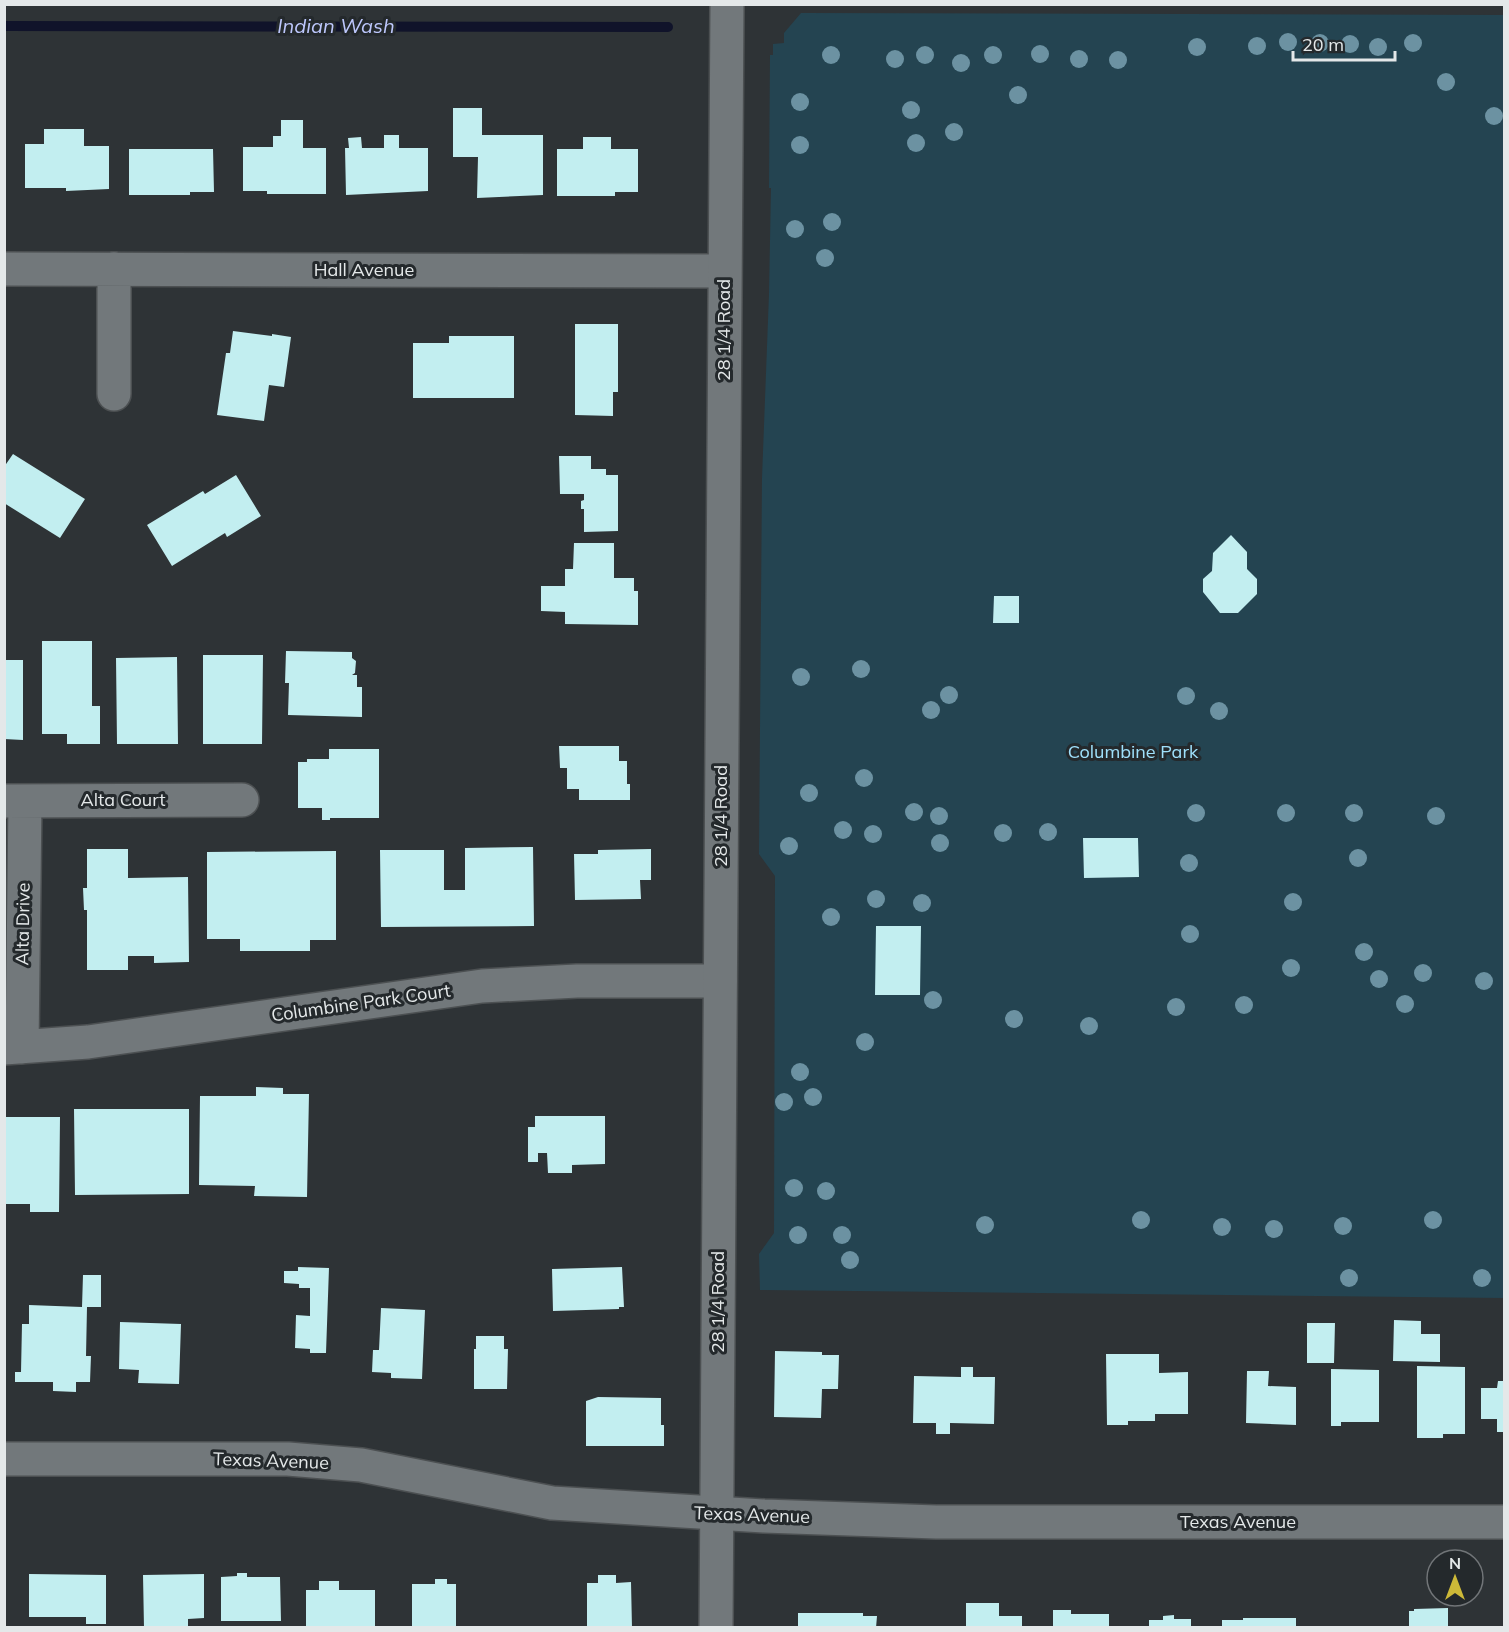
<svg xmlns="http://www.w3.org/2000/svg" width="1509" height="1632" font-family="Mulish,sans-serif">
<rect width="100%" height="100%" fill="#2e3336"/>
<path fill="#244451" d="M801 13 1504 15V1298L760 1290 759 1254 774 1233 775 876 759 854 762 478 769 294 771 188H769L770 55H773V44L784 43V33Z"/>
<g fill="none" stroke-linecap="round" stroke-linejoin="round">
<path stroke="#10132a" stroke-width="10" d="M4 26 668 27"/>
</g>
<path fill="#c2eef0" d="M453 108H482V135H543V195L477 198 478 157H453Z
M281 120H303V148H326V194H267V191H243V147H273V136H281Z
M44 129H84V146H109V189L66 191V188H25V144H44Z
M384 135H399V148H428V191L346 195 345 148H349L348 138 361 137 362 148H384Z
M583 137H611V149H638V192H615V196H557V149H583Z
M129 149H213L214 192H190V195H129Z
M575 324H618V392H613V416L575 415Z
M233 331 272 336V334L291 337 284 387 269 385 264 421 217 415 226 353H230Z
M449 336H514V398H413V343H449Z
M13 454 85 499 60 538 4 503V467Z
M559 456H591V469H606V475H618V531L584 532V509H581V501L584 500V494H560Z
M236 475 261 516 227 537 225 533 172 566 147 525 203 491 205 494Z
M1231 535 1247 552V569L1257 579V594L1238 613H1220L1203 592V579L1212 571 1213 553Z
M574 543H614V578H634V591H638V625L565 624V612L541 611V586H565V569H573Z
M994 596H1019V623H993Z
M42 641H92V706H100V744H67V734H42Z
M286 651 352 652V658L356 661 355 673 352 675H357V687H362V717L288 715 289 683H285Z
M203 655H263L262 744H203Z
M177 657 178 744H117L116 658Z
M4 660H23V740L4 739Z
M559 746H619V761H627V784H630V800H579V789H567V768H560Z
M329 749H379V818H330V820H322V808H298V762H307V759H329Z
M1083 838H1138L1139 877 1084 878Z
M533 847 534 926 381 927 380 850H444V890H465V848Z
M87 849H128V878L188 877 189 962 154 963V956H128V970H87V910H84L83 888H87Z
M651 849V880H640L641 899 575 900 574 854H598V850Z
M336 851V940H310V951H240V939H207V852Z
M876 926H921L920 995H875Z
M256 1087 283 1088V1094H309L307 1197 254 1196 255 1186 199 1185 200 1096H256Z
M74 1109H189V1194L75 1195Z
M535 1116H605V1164L572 1165V1173H548L547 1153H538V1162H528V1127H535Z
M4 1117H60L59 1212H30V1204H4Z
M298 1267 329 1268 326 1353H310V1349L295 1348 296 1315 310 1316V1288H299V1284L284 1283V1271H298Z
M622 1267 624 1307H619V1309L553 1311 552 1269Z
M83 1275H101V1307H87L86 1356H91L90 1382H76V1392L53 1391V1382H15V1372H21L22 1324H29V1305L82 1307Z
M381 1308 425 1310 422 1379 391 1378V1373L372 1372 373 1350H379Z
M1394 1320 1421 1321V1334H1440V1362L1393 1361Z
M120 1322 181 1324 179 1384 138 1383 139 1370 119 1369Z
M1307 1323H1335L1334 1363H1307Z
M476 1336H504V1349H508L507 1389H474V1349H476Z
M775 1351 822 1352V1355H839L838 1389H822L821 1418 774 1417Z
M1106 1354H1159V1373L1188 1372V1414H1155V1421H1128V1425H1107Z
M1417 1366 1465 1367V1434H1443V1438H1417Z
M961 1367H973V1377H995L994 1424 950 1423V1434H936V1423H913L914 1376 961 1377Z
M1331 1369 1379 1370V1422H1341V1426H1331Z
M1247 1371H1269L1268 1386 1296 1387V1425L1246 1423Z
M1498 1381H1504V1432H1497V1419H1481V1388H1497Z
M598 1397 661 1398V1425H664V1446H586V1401Z
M237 1573H247V1577H280L281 1621H221V1577L237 1576Z
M29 1574 106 1575V1624H86V1617H29Z
M204 1574V1618L188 1619V1628H144L143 1575Z
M598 1575H616V1583L631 1582 632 1628H587V1583H598Z
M435 1579H447V1584H456V1628H412V1584H435Z
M319 1581H339V1590H375V1628H306V1590H319Z
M966 1603H999V1616H1022V1628H966Z
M1448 1608V1628H1409V1611H1414V1609Z
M1053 1610H1071V1614H1109V1628H1053Z
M798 1613H863V1616H877L876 1628H798Z
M1174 1615V1619H1191V1628H1149V1620H1163V1616Z
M1243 1618H1296V1628H1222V1620H1243Z"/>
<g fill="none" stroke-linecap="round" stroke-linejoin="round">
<defs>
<path id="minor" d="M4 269 724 271
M114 269V394
M4 801 242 800
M22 1047 25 801
M4 1048 88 1042 482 986 577 981H720
M4 1459H288L361 1465 552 1503 764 1516 936 1522H1504"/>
<path id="tertiary" d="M716 1628 727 4"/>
</defs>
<use href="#minor" stroke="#4c5052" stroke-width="36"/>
<use href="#tertiary" stroke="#4c5052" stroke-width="36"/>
<use href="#minor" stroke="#72787b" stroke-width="33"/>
<use href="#tertiary" stroke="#72787b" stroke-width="33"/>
</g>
<g fill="#6c92a2">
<circle cx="1288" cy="42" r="9"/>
<circle cx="1320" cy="43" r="9"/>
<circle cx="1413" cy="43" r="9"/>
<circle cx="1350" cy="44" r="9"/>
<circle cx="1257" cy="46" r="9"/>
<circle cx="1197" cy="47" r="9"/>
<circle cx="1378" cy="47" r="9"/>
<circle cx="1040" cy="54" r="9"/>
<circle cx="831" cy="55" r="9"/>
<circle cx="925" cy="55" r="9"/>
<circle cx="993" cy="55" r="9"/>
<circle cx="895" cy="59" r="9"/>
<circle cx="1079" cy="59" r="9"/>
<circle cx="1118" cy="60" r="9"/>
<circle cx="961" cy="63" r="9"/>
<circle cx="1446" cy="82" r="9"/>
<circle cx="1018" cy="95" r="9"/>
<circle cx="800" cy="102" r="9"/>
<circle cx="911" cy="110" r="9"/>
<circle cx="1494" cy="116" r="9"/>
<circle cx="954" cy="132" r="9"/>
<circle cx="916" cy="143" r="9"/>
<circle cx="800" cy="145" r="9"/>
<circle cx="832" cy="222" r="9"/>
<circle cx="795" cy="229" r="9"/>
<circle cx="825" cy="258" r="9"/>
<circle cx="861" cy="669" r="9"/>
<circle cx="801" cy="677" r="9"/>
<circle cx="949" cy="695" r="9"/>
<circle cx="1186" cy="696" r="9"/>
<circle cx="931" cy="710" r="9"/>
<circle cx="1219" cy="711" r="9"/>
<circle cx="864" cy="778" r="9"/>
<circle cx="809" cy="793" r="9"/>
<circle cx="914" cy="812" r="9"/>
<circle cx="1196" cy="813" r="9"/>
<circle cx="1286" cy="813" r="9"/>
<circle cx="1354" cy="813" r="9"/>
<circle cx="939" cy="816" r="9"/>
<circle cx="1436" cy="816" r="9"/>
<circle cx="843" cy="830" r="9"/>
<circle cx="1048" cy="832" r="9"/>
<circle cx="1003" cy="833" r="9"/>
<circle cx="873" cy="834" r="9"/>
<circle cx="940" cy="843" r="9"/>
<circle cx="789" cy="846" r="9"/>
<circle cx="1358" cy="858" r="9"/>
<circle cx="1189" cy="863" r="9"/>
<circle cx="876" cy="899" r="9"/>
<circle cx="1293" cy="902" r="9"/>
<circle cx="922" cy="903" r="9"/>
<circle cx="831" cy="917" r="9"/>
<circle cx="1190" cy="934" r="9"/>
<circle cx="1364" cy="952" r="9"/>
<circle cx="1291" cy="968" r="9"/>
<circle cx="1423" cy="973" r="9"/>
<circle cx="1379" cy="979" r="9"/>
<circle cx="1484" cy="981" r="9"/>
<circle cx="933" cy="1000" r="9"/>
<circle cx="1405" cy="1004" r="9"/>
<circle cx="1244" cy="1005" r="9"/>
<circle cx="1176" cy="1007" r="9"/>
<circle cx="1014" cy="1019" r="9"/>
<circle cx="1089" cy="1026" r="9"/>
<circle cx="865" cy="1042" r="9"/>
<circle cx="800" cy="1072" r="9"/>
<circle cx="813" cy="1097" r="9"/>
<circle cx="784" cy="1102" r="9"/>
<circle cx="794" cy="1188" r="9"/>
<circle cx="826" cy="1191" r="9"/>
<circle cx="1141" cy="1220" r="9"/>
<circle cx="1433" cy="1220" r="9"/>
<circle cx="985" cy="1225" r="9"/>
<circle cx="1343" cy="1226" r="9"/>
<circle cx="1222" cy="1227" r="9"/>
<circle cx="1274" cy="1229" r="9"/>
<circle cx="798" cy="1235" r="9"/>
<circle cx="842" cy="1235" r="9"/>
<circle cx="850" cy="1260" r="9"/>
<circle cx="1349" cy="1278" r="9"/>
<circle cx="1482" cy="1278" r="9"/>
</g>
<g text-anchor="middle" stroke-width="6" stroke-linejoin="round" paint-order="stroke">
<g font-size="18" fill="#e4e8e9" stroke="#24292c">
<text x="364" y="276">Hall Avenue</text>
<text transform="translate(724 330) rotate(-90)" y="6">28 1/4 Road</text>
<text x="123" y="806">Alta Court</text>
<text transform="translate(721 816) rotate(-90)" y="6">28 1/4 Road</text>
<text transform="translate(23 924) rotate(-89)" y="6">Alta Drive</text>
<text transform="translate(361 1003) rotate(-8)" y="6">Columbine Park Court</text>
<text transform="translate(718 1302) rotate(-90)" y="6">28 1/4 Road</text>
<text transform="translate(271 1461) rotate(2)" y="6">Texas Avenue</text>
<text transform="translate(752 1515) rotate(2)" y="6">Texas Avenue</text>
<text x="1238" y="1528">Texas Avenue</text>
</g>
<g font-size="18" fill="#9fe0fb" stroke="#24292c">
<text x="1133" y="758">Columbine Park</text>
</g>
<g font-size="20" font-style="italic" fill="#bdc7fc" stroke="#24292c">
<text x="336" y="33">Indian Wash</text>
</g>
</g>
<rect width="1509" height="1632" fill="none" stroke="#e4e8e9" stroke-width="12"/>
<g transform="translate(1455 1578)"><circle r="28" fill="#24292c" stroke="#717578" stroke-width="1.5"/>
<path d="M0-4.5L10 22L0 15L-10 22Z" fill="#cdb938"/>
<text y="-9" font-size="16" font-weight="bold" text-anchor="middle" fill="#e4e8e9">N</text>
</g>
<path d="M1293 51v9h102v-9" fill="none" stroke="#e4e8e9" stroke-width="3"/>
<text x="1302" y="51" font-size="18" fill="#e4e8e9" stroke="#24292c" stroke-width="4.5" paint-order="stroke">20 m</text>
</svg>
